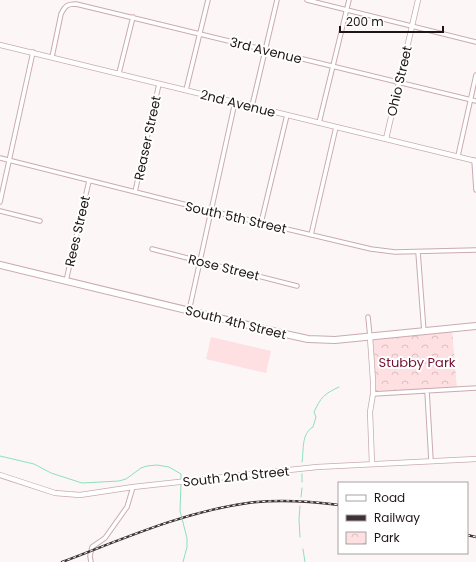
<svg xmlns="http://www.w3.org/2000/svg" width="476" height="562" font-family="Poppins,sans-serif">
<defs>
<pattern id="park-crowns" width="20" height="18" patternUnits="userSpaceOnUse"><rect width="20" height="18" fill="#fedfe2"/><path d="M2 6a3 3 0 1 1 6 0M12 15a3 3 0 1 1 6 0" fill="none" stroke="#d9bec1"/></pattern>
</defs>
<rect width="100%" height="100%" fill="#fdf6f6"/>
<path fill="url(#park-crowns)" d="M452 329 457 389 373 394 370 337Z"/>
<path fill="#fedfe2" d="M211 337 271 351 266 373 206 359Z"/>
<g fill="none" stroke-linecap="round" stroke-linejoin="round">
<path stroke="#8be1bc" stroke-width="1" d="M0 456 34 464 51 473 82 483 119 481 126 479 141 468 147 466 157 465 169 467 181 474V479
M302 462C304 450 301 434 313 427L316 417 314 412C321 397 324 394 339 387
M302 482V474
M181 484 180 511 187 538V547L183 562
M301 497 302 488
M300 506 299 519 300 537
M303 549 305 562"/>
<defs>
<path id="street" d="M307 0 476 42
M52 57 61 14C65 6 67 4 76 4L476 101
M119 73 133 17
M186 90 208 0
M252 106 277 0
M319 123 349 0
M458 156 476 75
M0 158 211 211 371 249 395 252 476 250
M474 160 476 190
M135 192 159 84
M0 202 33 52
M0 211 40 221
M261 223 287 115
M311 235 336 127
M152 249 297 286
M418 252 424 332
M66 281 89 181
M189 311 235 102
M368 317 370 337
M427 391 431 461
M373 394 476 388
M91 562 90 556 92 547 105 538 127 507 133 487"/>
<path id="secondary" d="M0 45 476 161
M386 139 418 0
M370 337 373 381V394L370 412 372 464
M0 475 55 493 80 495 133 487 317 467 476 459"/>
<path id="highway" d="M0 265 285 334 308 339 335 340 476 326"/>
</defs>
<use href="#street" stroke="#caabae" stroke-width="5.5"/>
<use href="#secondary" stroke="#caabae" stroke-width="6"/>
<use href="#highway" stroke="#caabae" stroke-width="8"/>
<use href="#street" stroke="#fff" stroke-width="3.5"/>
<use href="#secondary" stroke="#fff" stroke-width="4.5"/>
<use href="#highway" stroke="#fff" stroke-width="6"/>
<defs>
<path id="rail" d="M467 535 476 537
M62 562C123 539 183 512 248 503 278 499 309 501 339 505"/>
</defs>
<use href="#rail" stroke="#3d3334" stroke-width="2.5"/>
<use href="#rail" stroke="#fff" stroke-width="1" stroke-dasharray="3" stroke-linecap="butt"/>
</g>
<g text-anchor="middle" stroke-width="4" stroke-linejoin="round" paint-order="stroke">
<g font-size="13" fill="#201516" stroke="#fff">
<text transform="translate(266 50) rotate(14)" y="5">3rd Avenue</text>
<text transform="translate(399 81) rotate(-77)" y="5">Ohio Street</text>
<text transform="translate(238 103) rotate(14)" y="5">2nd Avenue</text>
<text transform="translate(147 138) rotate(-78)" y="5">Reaser Street</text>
<text transform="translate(236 217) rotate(13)" y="5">South 5th Street</text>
<text transform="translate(77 231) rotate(-77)" y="5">Rees Street</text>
<text transform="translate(224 267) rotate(14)" y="5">Rose Street</text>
<text transform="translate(236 322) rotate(14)" y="5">South 4th Street</text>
<text transform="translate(236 476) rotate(-6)" y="5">South 2nd Street</text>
</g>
<g font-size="13" fill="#72112e" stroke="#fff">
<text x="417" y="367">Stubby Park</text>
</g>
</g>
<rect x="338" y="482" width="130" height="72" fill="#ffffff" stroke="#a6a1a2"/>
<rect x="346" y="495" width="20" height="6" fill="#ffffff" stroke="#a6a1a2"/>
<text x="374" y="502" font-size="12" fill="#201516">Road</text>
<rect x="346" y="515" width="20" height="6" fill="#3d3334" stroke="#a6a1a2"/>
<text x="374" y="522" font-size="12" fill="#201516">Railway</text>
<rect x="346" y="532" width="20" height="12" fill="url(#park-crowns)" stroke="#a6a1a2"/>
<text x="374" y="542" font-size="12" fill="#201516">Park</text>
<path d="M340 26v6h103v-6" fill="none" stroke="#201516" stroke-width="2"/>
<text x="346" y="26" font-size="12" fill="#201516" stroke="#ffffff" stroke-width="3" paint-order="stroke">200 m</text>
</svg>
